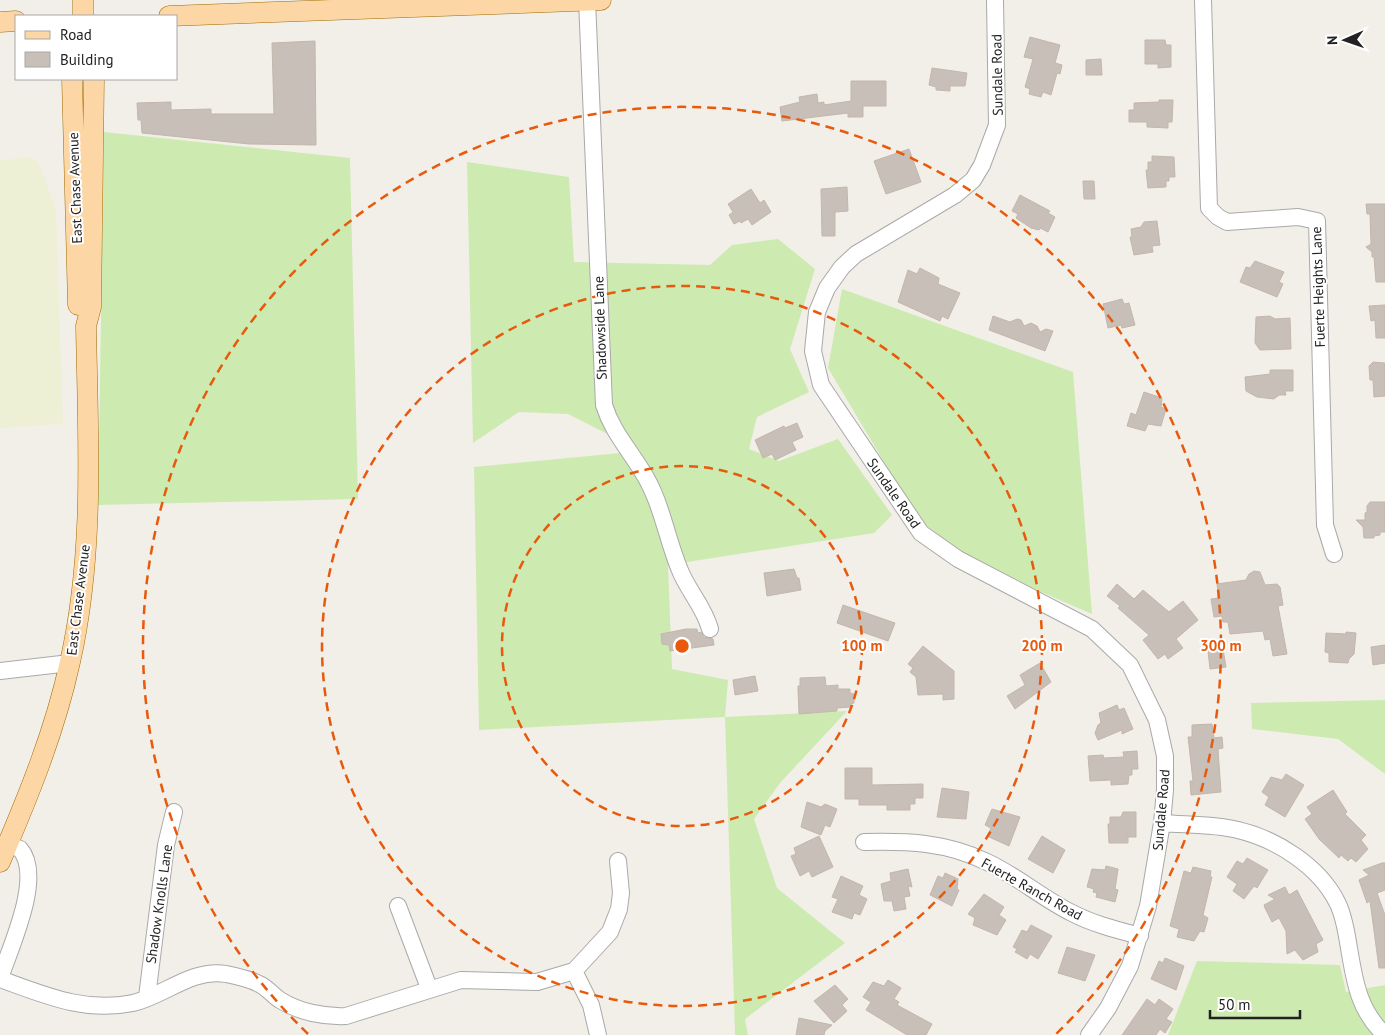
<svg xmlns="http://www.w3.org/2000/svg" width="1385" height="1035" font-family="'PT Sans',sans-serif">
<rect width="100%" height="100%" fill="#f2efe9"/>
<path fill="#eef0d5" d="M27 157 38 161 56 209 63 424 0 428V161Z"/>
<path fill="#cdebb0" d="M104 132 350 158 358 499 98 505Z
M467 162 569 177 574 262 710 265 732 245 778 239 815 269 790 349 809 392 757 417 749 449 779 461 838 439 892 515 874 533 668 565 672 669 728 680 725 717 847 711 780 783 754 819 777 888 845 943 745 1019 748 1035H735L725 717 479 730 474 467 641 451 568 414 519 412 473 443Z
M842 289 1073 372 1092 614 977 564 918 519 828 368Z
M1385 700V774L1338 739 1252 729 1251 703Z
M1197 961 1340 965 1346 992 1385 985V1035H1168Z"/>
<path fill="#c7bfb8" stroke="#c4b6ab" d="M1030 37 1060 45 1055 63 1062 65 1060 74 1057 73 1051 95 1043 92 1041 97 1029 94 1030 89 1025 87 1033 59 1024 57Z
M1145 40H1165L1166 45H1171V67L1158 68V64H1145Z
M315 41 316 145 249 144 142 133 141 120H138L137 103 171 102V110L211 109V114H274L272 43Z
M1101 59 1102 75H1086V60Z
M932 68 967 73 965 86H950V91L936 90V87L929 85Z
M851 81H886V106H863V117H848V113L782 121 780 107 800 102 799 97 817 94 818 103 824 102V105L851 101Z
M1159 100H1173L1172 122H1168V128L1147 127V122H1129V110H1134V103L1159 102Z
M909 149 921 182 886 194 874 161Z
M1152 156 1174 157 1175 177H1169V181H1166V187L1148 188 1146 170H1148V162H1152Z
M1083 181H1094L1095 199H1084Z
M847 187 848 211 835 212V236H822L821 189Z
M751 189 760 203 764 200 771 212 752 225 748 219 741 223 740 221 734 224 729 215 733 212 728 204Z
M1020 195 1050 211 1048 213 1055 217 1048 232 1040 228 1039 230 1031 228 1016 218 1018 214 1012 211Z
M1366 204H1385V282H1376L1374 257H1372V252L1366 247 1371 244 1370 214H1367Z
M1157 221 1160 245 1152 246 1153 252 1134 255 1130 237H1132L1131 229 1141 227 1144 222Z
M1255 261 1284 272 1279 282 1283 284 1277 297 1240 282 1246 267 1250 268Z
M920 268 939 278 938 284 960 293 948 319 942 316 940 321 898 302 908 270 917 274Z
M1122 299 1124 304 1129 303 1135 325 1122 328 1121 325 1108 328 1103 304Z
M1385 305V338H1376L1375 320 1371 321 1369 306Z
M993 316 1010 322 1017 319 1021 320 1024 326 1031 323 1037 326 1040 332 1046 329 1053 331 1045 351 989 330Z
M1270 316 1275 319 1290 318 1291 349 1260 350 1255 343 1256 317Z
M1373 362 1385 363V396L1374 397 1373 380H1370L1369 366Z
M1270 370H1293V391H1285L1286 395H1279L1274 399 1257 397 1246 391 1245 377 1270 374Z
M1144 392 1162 398 1161 407 1166 409 1161 426 1148 424 1145 431 1127 426 1131 413 1136 415Z
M797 423 803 437 792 442 796 450 775 460 772 454 763 458 755 440 784 426 785 428Z
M1370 502H1385V532H1380V535L1374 536V538H1364L1363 527 1356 520H1365V513L1367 512V506Z
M794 569 797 578H799L801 590 767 596 764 573Z
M1254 571 1260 572 1265 585 1277 584 1280 587 1283 605 1278 606 1287 654 1273 656 1270 639 1265 640 1263 631 1230 634 1228 622H1223L1222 616 1214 617 1211 599 1219 598 1217 584 1246 580 1249 574Z
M1117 584 1134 599 1143 590 1169 612 1183 601 1198 620 1176 639 1183 648 1168 659 1165 654 1158 659 1143 640 1149 635 1118 608 1120 606 1107 596Z
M843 605 895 623 888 641 837 623Z
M686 629H697L698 633 701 632 704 637 713 639 714 645 670 651 669 645 662 644 661 634Z
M1346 632 1356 633 1354 654 1349 659 1348 663 1329 662V653L1325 652 1326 633 1346 634Z
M1385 645V663L1373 665 1371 647Z
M923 646 954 671V699L943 700V694L918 695 916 677 910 672 913 668 908 664Z
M1223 649 1226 667 1210 669 1208 651Z
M1040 663 1051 682 1015 709 1007 696 1025 685 1020 675Z
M755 676 758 691 735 695 733 680Z
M825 677 826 686 838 685V689H850V693L854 694V703L850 704 851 707 837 708V711L799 714 798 690V686H800V678Z
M1117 705 1119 710 1124 708 1133 729 1122 734V730L1098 740 1095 733 1098 725 1101 723 1099 713Z
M1212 724 1214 738 1222 737 1223 748 1218 749 1221 792 1191 795 1190 781H1193L1188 737H1192V725Z
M1137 751 1138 769H1132V775H1129L1128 784 1111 785V780L1090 781 1088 756 1103 755 1104 758 1124 757 1123 752Z
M845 768H872V785L923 784V798H915V804H910V810H887V805H859V799H845Z
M1286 774 1304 785 1285 817 1265 805 1269 797 1262 792 1271 777 1282 780Z
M942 788 969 792 966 819 937 817Z
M1333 790 1347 812 1345 814 1366 835 1361 840 1368 849 1356 862 1351 858 1348 861 1341 855 1339 858 1319 839 1305 819 1312 814 1307 807Z
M807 802 821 807 825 804 837 809 830 827 825 825 821 835 801 827Z
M992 809 1020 817 1009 846 987 836 991 828 985 825Z
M1123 812H1136V837H1128V843H1109L1108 824H1110V817H1121Z
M819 836 833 867 812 877 809 871 800 876 791 856 796 854 794 848Z
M1042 836 1065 850 1053 873 1028 859Z
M1247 858 1268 870 1257 888 1254 886 1244 899 1233 891 1237 884 1227 877 1237 861 1243 864Z
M1382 863H1385V890L1377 893 1385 915V968H1379L1370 901 1367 903 1359 880 1369 875 1363 870Z
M1106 866 1118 869 1115 889 1118 890 1115 902 1096 897 1097 893 1093 892 1094 889 1087 887 1092 869 1105 870Z
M1193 867 1211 871 1210 877H1212L1203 915 1208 918 1204 932 1200 931 1194 941 1177 937 1179 929 1170 926 1184 871 1191 873Z
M908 869 912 887 908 886 910 896 904 897 906 909 894 911 892 901H884L881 884 891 881 890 873Z
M945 873 958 879 957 889 959 890 952 906 930 895 938 876 943 878Z
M841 876 863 886 859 895 867 899 860 915 854 913 852 919 832 912 838 899 832 897Z
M1285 887 1289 895 1297 890 1323 940 1316 944 1318 952 1303 960 1295 950 1287 954 1286 931 1279 918 1272 922 1265 908 1264 905 1275 899 1268 895Z
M984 894 1004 907 999 915 1006 920 997 935 973 925 975 918 968 914Z
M1031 925 1052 936 1038 959 1030 954 1027 959 1015 952 1017 949 1013 947 1022 930 1027 932Z
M1067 947 1095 955 1085 981 1058 973Z
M1165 958 1184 966 1176 990 1151 979 1159 961 1163 963Z
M888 980 901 988 894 999 899 1002 897 1005 932 1024 926 1035H907L866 1010 871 1002 863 997 873 982 884 986Z
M835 985 848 999 842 1005 847 1011 834 1023 814 1001Z
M1147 999 1155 1005 1159 999 1173 1009 1166 1019 1172 1022 1165 1033 1160 1029 1156 1035H1122Z
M799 1018 832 1025 825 1031 824 1035H796Z"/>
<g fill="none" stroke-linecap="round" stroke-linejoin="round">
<defs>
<path id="minor" d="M587 0 604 405C612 431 628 448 642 471 661 500 666 536 679 568 687 590 704 606 710 629
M995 0 997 125 982 165 973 180 955 195 856 254 842 267 827 288 817 312 813 351 821 385 921 533 958 559 1092 629 1130 665 1157 720 1165 756V790L1162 823 1148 906 1130 966 1108 1008 1089 1035
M1203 0 1209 208 1218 217 1227 222 1298 217 1317 221 1325 525 1334 554
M0 671 70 663
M1162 823C1187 825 1214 824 1238 830 1276 839 1319 866 1337 902 1343 913 1346 930 1348 942 1354 977 1357 1009 1385 1035
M864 842C908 841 946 842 987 862 1017 876 1042 898 1072 913 1093 924 1117 930 1140 936
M398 906 429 988
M574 971 591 1005 598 1035
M0 978C10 948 44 876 20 849L8 844
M0 979C45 995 84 1013 133 1003 164 996 192 968 226 974 236 976 250 979 259 984 267 987 273 996 280 1000 299 1012 324 1017 346 1016L461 980 537 982 574 971 610 932 619 909 621 893 618 861
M147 997 166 845 174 812"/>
<path id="major" d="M83 0V16
M169 16 601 0
M0 22 16 21
M72 79 78 305
M0 862C28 797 55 731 70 662 95 552 88 438 86 326L91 307 94 79"/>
</defs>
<use href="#minor" stroke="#a9a9a9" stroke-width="18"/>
<use href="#major" stroke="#a06b00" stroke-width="21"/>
<use href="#minor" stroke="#fff" stroke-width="16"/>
<use href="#major" stroke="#fcd6a4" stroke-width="20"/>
</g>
<g fill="none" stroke="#e8590c" stroke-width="2.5" stroke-dasharray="9 6">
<circle cx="682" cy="646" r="180"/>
<circle cx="682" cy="646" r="360"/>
<path d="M308 1034A539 539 0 1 1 1056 1034"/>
</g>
<g text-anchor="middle" stroke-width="4" stroke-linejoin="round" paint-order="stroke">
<g font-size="14" fill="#222" stroke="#fff">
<text transform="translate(997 75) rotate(-91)" y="5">Sundale Road</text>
<text transform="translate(75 188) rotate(-92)" y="5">East Chase Avenue</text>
<text transform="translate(1318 287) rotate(-92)" y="5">Fuerte Heights Lane</text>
<text transform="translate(600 328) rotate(-92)" y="5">Shadowside Lane</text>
<text transform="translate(894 493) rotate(55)" y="5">Sundale Road</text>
<text transform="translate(78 600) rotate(-83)" y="5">East Chase Avenue</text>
<text transform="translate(1161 810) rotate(-85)" y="5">Sundale Road</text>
<text transform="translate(1032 889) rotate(29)" y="5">Fuerte Ranch Road</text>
<text transform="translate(159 904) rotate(-82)" y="5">Shadow Knolls Lane</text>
</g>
</g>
<circle cx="682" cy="646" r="8" fill="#e8590c" stroke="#fff" stroke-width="2.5"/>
<g font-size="15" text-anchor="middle" font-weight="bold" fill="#e8590c" stroke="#fff" stroke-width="4" stroke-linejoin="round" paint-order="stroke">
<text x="862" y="651">100 m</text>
<text x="1042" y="651">200 m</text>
<text x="1221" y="651">300 m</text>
</g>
<rect x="15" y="15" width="162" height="65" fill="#ffffff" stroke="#a7a7a7"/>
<rect x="25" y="31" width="25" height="8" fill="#fcd6a4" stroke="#a7a7a7"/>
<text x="60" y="40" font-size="15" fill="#222222">Road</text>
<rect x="25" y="52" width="25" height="15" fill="#c7bfb8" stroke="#a7a7a7"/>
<text x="60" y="65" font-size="15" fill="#222222">Building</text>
<g transform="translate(1345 40) rotate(268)" stroke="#ffffff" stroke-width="4" paint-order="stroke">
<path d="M0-4L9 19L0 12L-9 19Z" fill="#222222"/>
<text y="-8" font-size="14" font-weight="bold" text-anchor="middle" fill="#222222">N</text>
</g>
<path d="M1210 1010v8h90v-8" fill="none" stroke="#222222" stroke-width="2.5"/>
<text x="1218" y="1010" font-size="15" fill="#222222" stroke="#ffffff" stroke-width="4" paint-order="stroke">50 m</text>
</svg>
